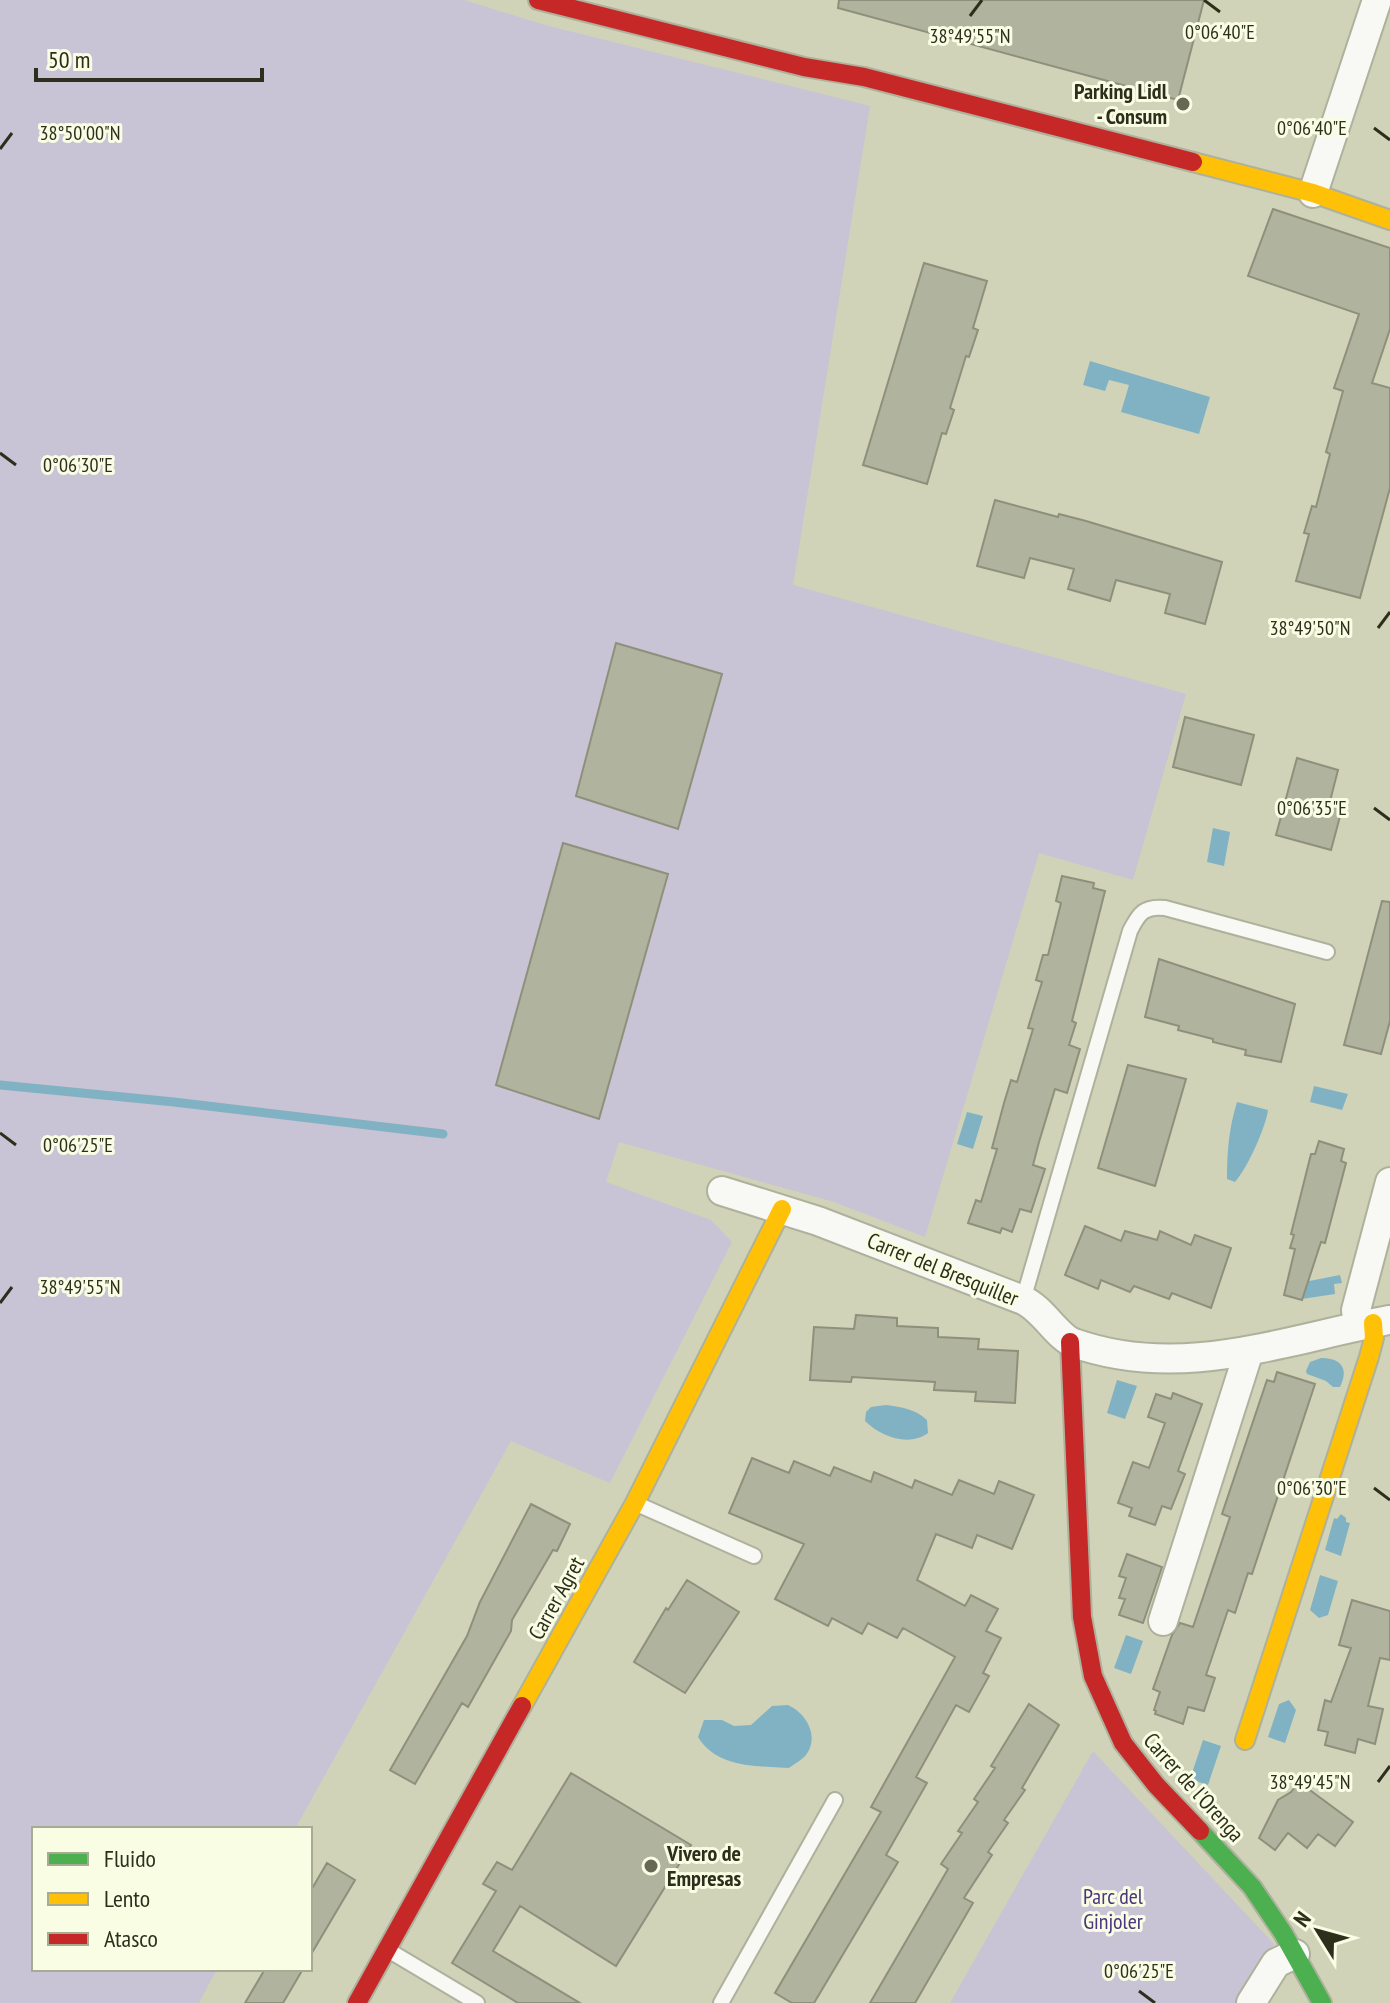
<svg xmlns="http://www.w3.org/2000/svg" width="1390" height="2003" font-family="'PT Sans Narrow',sans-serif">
<rect width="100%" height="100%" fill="#d0d3b8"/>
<path fill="#c8c4d5" d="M0 0H464L545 25 870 106 793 585 1186 694 1133 880 1039 853 925 1237 834 1202 619 1142 606 1182 711 1220 732 1242 610 1483 511 1441 295 1829H34V1969H217L199 2003H0Z
M1093 1751 1274 1944 1237 2003H950Z"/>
<path fill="#81b2c4" d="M1090 361 1210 397 1199 434 1121 412 1129 385 1109 380 1105 391 1083 385Z
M1213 828 1230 832 1224 866 1207 862Z
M1314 1086 1348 1094 1342 1110 1310 1102Z
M1237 1102 1268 1110C1266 1127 1247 1169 1235 1182L1227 1179C1227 1151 1229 1128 1237 1102Z
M967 1112 983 1116 973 1149 957 1144Z
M1340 1275 1342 1283 1334 1284 1335 1294 1302 1299 1299 1283Z
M1321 1358C1342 1358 1349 1369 1340 1387H1333L1326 1381 1307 1374 1306 1371 1310 1362Z
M1117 1380 1137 1386 1125 1419 1107 1413Z
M886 1405C902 1407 915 1409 927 1420L928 1433C909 1447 881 1437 865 1421L866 1412 871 1407Z
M1341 1514 1346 1518V1522L1350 1523 1341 1556 1325 1550 1334 1518 1337 1519Z
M1320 1575 1338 1581 1328 1615 1319 1618 1310 1610Z
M1126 1635 1143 1641 1131 1674 1114 1668Z
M1289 1700 1296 1710 1285 1743 1268 1737 1279 1704Z
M788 1705C806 1713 820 1736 806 1755 802 1760 794 1764 789 1768 756 1766 717 1768 698 1737L704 1720H722L734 1726 751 1725 772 1706Z
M1203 1740 1221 1746 1208 1785 1190 1779Z"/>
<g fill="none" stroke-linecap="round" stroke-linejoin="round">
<path stroke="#81b2c4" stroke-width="9" d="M0 1085 174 1102 443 1134"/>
</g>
<path fill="#b0b39d" stroke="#8f907c" stroke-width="2" d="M839 0H1204L1178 100 838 8Z
M1273 209 1390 248V329L1372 383 1390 388V488L1360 598 1296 581 1309 534 1304 533 1312 506 1316 507 1330 454 1326 452 1343 391 1334 388 1359 314 1248 276Z
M924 263 987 281 973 328 978 330 969 357 966 356 950 408 954 410 946 434 942 433 927 484 863 465Z
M995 500 1058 517 1059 514 1086 521 1222 562 1205 624 1165 613 1170 594 1116 580 1110 601 1068 589 1074 569 1030 558 1024 578 977 566Z
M616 643 722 674 678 829 576 796Z
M1185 717 1254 735 1241 785 1173 767Z
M1297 758 1338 770 1329 805 1342 809 1331 850 1276 835Z
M563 843 668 874 599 1119 496 1085Z
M1062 876 1094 883 1093 888 1105 891 1072 1021 1076 1023 1069 1045 1080 1049 1067 1093 1055 1089 1039 1142 1033 1165 1045 1169 1031 1212 1020 1209 1012 1232 1002 1228 1000 1233 968 1223 976 1200 981 1202 997 1149 992 1148 1004 1103 1011 1080 1017 1082 1033 1029 1028 1028 1042 982 1036 980 1043 955H1048L1061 903 1056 901Z
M1382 901 1390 902V1021L1381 1054 1344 1045Z
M1159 959 1295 1004 1281 1062 1245 1055 1246 1050 1213 1042V1039L1178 1030 1179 1026 1145 1017Z
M1128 1065 1186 1079 1155 1186 1098 1168Z
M1319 1141 1344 1149 1341 1161 1346 1163 1325 1243 1321 1242 1302 1300 1284 1295 1295 1249 1290 1248 1294 1235 1291 1234 1311 1154H1315Z
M1085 1226 1121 1241 1125 1231 1157 1240 1160 1231 1191 1245 1195 1235 1231 1248 1211 1308 1172 1293 1169 1299 1134 1286 1130 1292 1101 1280 1098 1289 1065 1275Z
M856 1315 897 1318V1326L938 1328V1337L979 1339 978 1349 1018 1351 1015 1403 975 1401 976 1392 934 1390 935 1382 852 1377 851 1382 810 1380 814 1327 854 1329Z
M1277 1372 1315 1384 1252 1574 1248 1573 1235 1613 1228 1610 1206 1675 1215 1678 1204 1711 1188 1707 1183 1724 1155 1714 1156 1711 1154 1710 1160 1692 1153 1689 1172 1635 1180 1623 1193 1627 1230 1517 1222 1514 1267 1380 1274 1382Z
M1173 1393 1202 1404 1178 1471 1185 1474 1171 1509 1162 1506 1155 1525 1129 1516 1132 1508 1118 1503 1133 1462 1149 1468 1165 1423 1148 1417 1156 1394 1171 1399Z
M752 1458 789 1473 794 1461 830 1476 834 1467 871 1482 874 1472 912 1488 915 1480 952 1495 959 1480 994 1494 999 1481 1034 1495 1012 1549 977 1535 972 1548 936 1534 917 1580 965 1606 971 1595 998 1609 986 1631 1001 1638 983 1673 989 1676 969 1712 956 1705 916 1777 927 1783 886 1855 898 1862 814 2003H792L775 1993 881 1812 871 1807 955 1657 903 1628 897 1638 868 1623 862 1634 832 1618 828 1626 775 1599 804 1544 729 1513Z
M531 1504 570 1524 557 1551 553 1550 512 1620 511 1631 468 1707 462 1703 415 1784 390 1770 467 1636 480 1602Z
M1127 1554 1162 1567 1143 1623 1119 1615 1125 1599 1119 1598 1126 1578 1119 1576Z
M687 1580 739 1612 685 1693 634 1662 666 1608 668 1610Z
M1352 1600 1390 1611V1660L1380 1658 1368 1706 1383 1709 1375 1744 1358 1739 1355 1753 1325 1745 1328 1732 1318 1730 1325 1700 1331 1702 1351 1648 1339 1645Z
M1029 1704 1059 1725 1022 1788 1025 1790 1004 1820 1008 1823 988 1852 992 1855 964 1898 973 1903 915 2003H870L948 1869 941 1864 962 1833 958 1831 978 1802 974 1799 995 1768 991 1766Z
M571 1773 691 1845 616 1966 520 1906 493 1951 580 2003H518L452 1963 496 1891 483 1884 497 1862 512 1870Z
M1299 1782 1353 1822 1335 1846 1318 1834 1307 1848 1288 1833 1275 1850 1259 1838 1278 1800 1291 1792Z
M327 1863 355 1880 310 1956V1892Z
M265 1969H303L283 2003H245Z"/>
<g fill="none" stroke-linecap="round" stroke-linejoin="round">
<defs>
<path id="lane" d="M1023 1300 1130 931C1139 913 1144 906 1165 908L1327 952
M637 1504 754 1556
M388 1950 477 2003
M721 2003 835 1800"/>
<path id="street" d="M1313 193 1377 0
M722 1191 818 1221 1023 1300C1043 1309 1058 1338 1074 1343 1181 1381 1284 1340 1389 1320
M1358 1326 1356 1310 1390 1182
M1163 1621 1249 1351
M1251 2003 1276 1963 1295 1954"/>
<path id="fast" d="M1200 1831 1252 1887 1283 1933 1322 2003"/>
<path id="slow" d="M1193 162 1313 193 1390 220
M522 1706 635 1503 782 1209
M1245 1740 1369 1357 1374 1338 1373 1323"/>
<path id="jam" d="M538 0 804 67 864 77 1193 162
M1070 1342 1082 1617 1093 1676 1123 1743 1156 1785 1200 1831
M357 2003 522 1706"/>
</defs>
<use href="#lane" stroke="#aeb19c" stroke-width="18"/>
<use href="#street" stroke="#aeb19c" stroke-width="32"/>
<use href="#fast" stroke="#aeb19c" stroke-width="22"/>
<use href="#slow" stroke="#aeb19c" stroke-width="22"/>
<use href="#jam" stroke="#aeb19c" stroke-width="22"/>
<use href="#lane" stroke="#f8f8f4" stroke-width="14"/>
<use href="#street" stroke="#f8f8f4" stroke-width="28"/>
<use href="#fast" stroke="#4caf50" stroke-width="18"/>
<use href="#slow" stroke="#ffc107" stroke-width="18"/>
<use href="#jam" stroke="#c62828" stroke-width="18"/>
</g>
<path fill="none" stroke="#2d2f1c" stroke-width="3" d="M1204 0 1220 12M970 16 982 0M1374 128 1390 140M0 149 12 133M0 453 16 465M1378 628 1390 612M1374 808 1390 820M0 1133 16 1145M0 1303 12 1287M1374 1488 1390 1500M1378 1782 1390 1766M1139 1991 1155 2003"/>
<g fill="#666853" stroke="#f9fde4" stroke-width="3">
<circle cx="1183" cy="104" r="8"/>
<circle cx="651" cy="1866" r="8"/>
</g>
<g text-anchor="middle" stroke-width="6" stroke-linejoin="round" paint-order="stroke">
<g font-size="22" font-weight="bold" fill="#2d2f1c" stroke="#f9fde4" text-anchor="end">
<text x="1167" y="99">Parking Lidl<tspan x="1167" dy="25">- Consum</tspan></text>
<text x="667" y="1861" text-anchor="start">Vivero de<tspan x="667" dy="25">Empresas</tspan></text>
</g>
<g font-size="22" fill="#2d2f1c" stroke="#f9fde4">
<text transform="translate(943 1269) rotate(22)" y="8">Carrer del Bresquiller</text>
<text transform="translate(556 1598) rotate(-61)" y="8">Carrer Agret</text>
<text transform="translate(1194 1787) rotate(48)" y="8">Carrer de l'Orenga</text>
</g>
<g font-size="22" fill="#4a357e" stroke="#f9fde4">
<text x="1113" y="1904">Parc del<tspan x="1113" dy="25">Ginjoler</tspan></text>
</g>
</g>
<g font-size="20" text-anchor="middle" fill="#2d2f1c" stroke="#f9fde4" stroke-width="6" stroke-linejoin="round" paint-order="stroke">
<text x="1220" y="39">0°06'40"E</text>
<text x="970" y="43">38°49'55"N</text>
<text x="1312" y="135">0°06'40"E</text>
<text x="80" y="140">38°50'00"N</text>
<text x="78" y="472">0°06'30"E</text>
<text x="1310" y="635">38°49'50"N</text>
<text x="1312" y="815">0°06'35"E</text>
<text x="78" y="1152">0°06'25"E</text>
<text x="80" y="1294">38°49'55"N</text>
<text x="1312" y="1495">0°06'30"E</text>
<text x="1310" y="1789">38°49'45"N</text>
<text x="1139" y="1978">0°06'25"E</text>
</g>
<rect x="32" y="1827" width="280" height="144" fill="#f9fde4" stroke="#a7ab94" stroke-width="2"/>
<rect x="48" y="1853" width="40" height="12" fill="#4caf50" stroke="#a7ab94" stroke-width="2"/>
<text x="104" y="1867" font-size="24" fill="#2d2f1c">Fluido</text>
<rect x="48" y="1893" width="40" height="12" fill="#ffc107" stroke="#a7ab94" stroke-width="2"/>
<text x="104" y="1907" font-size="24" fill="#2d2f1c">Lento</text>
<rect x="48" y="1933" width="40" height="12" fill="#c62828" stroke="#a7ab94" stroke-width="2"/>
<text x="104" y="1947" font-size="24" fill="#2d2f1c">Atasco</text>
<g transform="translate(1318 1931) rotate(307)" stroke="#f9fde4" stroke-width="6" paint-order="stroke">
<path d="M0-6L14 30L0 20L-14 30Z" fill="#2d2f1c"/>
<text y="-12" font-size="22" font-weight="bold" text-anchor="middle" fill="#2d2f1c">N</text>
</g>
<path d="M36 68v12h226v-12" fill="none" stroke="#2d2f1c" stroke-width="4"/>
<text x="48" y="68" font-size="24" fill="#2d2f1c" stroke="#f9fde4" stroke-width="6" paint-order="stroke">50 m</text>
</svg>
